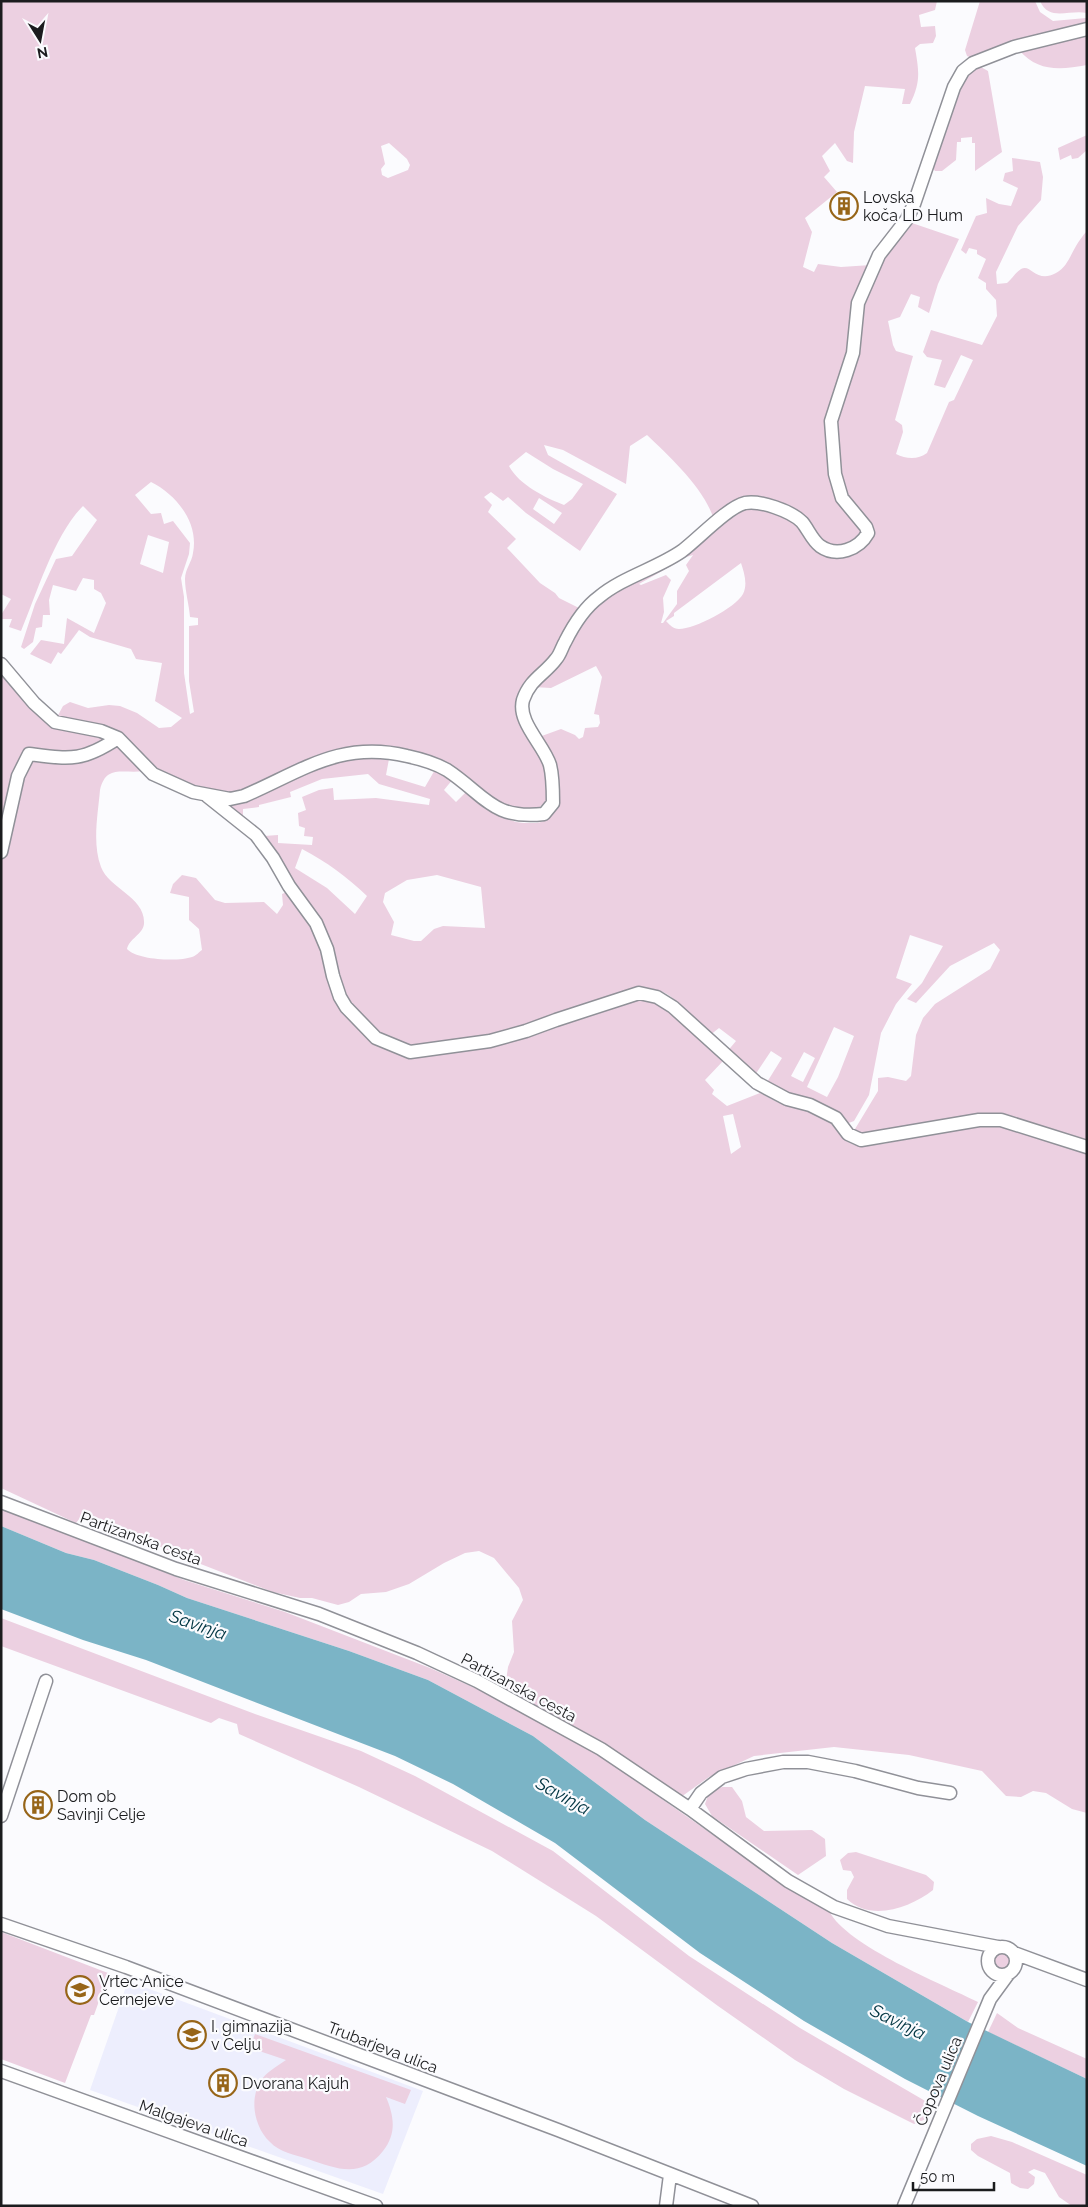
<svg xmlns="http://www.w3.org/2000/svg" width="1088" height="2207" font-family="Raleway,sans-serif">
<rect width="100%" height="100%" fill="#fbfbfe"/>
<path fill="#edeefd" d="M128 1981 423 2091 383 2194 90 2090Z"/>
<path fill="#ecd0e1" fill-rule="evenodd" d="M1 1H937L935 10 919 15 921 27 935 26 936 36 933 43 920 44 915 48C919 71 921 82 910 104H902L905 89 865 86 854 132 853 163 847 161 835 143 822 156 830 171 824 177 837 192 805 218 812 232 803 267 814 272 818 264 841 267 871 265 830 455 862 527 861 535C830 561 823 536 802 516 793 508 775 503 764 498L714 520C705 489 670 457 647 435L630 446 626 484 563 450 544 445 548 455 617 494 580 551 526 513 508 497 503 501 491 492 484 497 492 505 488 512 516 539 507 548 540 583 555 593 559 598 583 610 550 662 520 704C530 727 559 775 546 800 544 804 538 808 535 812H518L474 788 448 763 430 757 371 748 228 797 191 787 152 768 126 736 104 726 56 719 63 706 70 702 88 708 109 705 120 706 137 713 159 728 171 727 182 718 155 701 162 663 136 659 131 649 90 637 79 630 61 654 58 652 51 664 30 654 41 640 64 644 67 618 94 633 106 603 101 593 94 589V580L83 578 76 591 53 585 49 600 50 615H43L42 627 36 628 33 642 24 649 21 647 35 604 56 559 72 556 97 520 83 506C54 535 37 593 21 631L9 627 12 619H1V615L11 599 1 594ZM389 143 407 159 410 165 408 170 388 178 382 175 381 169 385 164 381 146ZM526 452 553 469 583 484 572 499 564 505C546 498 519 485 509 466ZM151 482C177 495 199 523 193 553 192 562 185 569 185 579 185 591 189 604 190 617L198 618V625L189 626V681L194 712 190 714 184 673V597L181 578 189 554 190 543 173 521 164 524 161 513 151 514 135 495ZM539 498 562 513 554 524 533 509ZM148 535 169 542 163 573 140 564Z
M980 1H1035L1040 12 1053 21 1086 18 1087 25 972 58 967 56 965 50Z
M1040 1H1087V13C1070 9 1049 22 1040 1Z
M1087 33V65C1060 70 1038 72 1019 50Z
M979 66 988 71 1002 152 975 171V143H972V137L961 138V142H957L956 160 942 171H935L933 168 946 118 965 76Z
M1087 135V150L1078 158 1072 159 1071 155 1060 160 1058 148Z
M1012 158 1040 162 1043 177 1041 200 1018 226 996 272 997 284 1007 283C1012 279 1016 272 1021 269 1031 263 1036 284 1056 273 1067 267 1070 256 1076 246 1079 241 1083 235 1087 231V1142L1065 1137 1030 1122 988 1114 950 1118 861 1136 855 1129 878 1091V1078L888 1077 906 1081 911 1076 916 1035 923 1018 935 1004 990 969 1000 950 994 943 950 966 916 1003 907 999 922 983 943 946 910 935 896 978 912 984 896 1004 881 1033 869 1095 854 1121 846 1124 764 1087 782 1058 771 1051 753 1078 726 1053 736 1041 719 1028 709 1036C684 1012 669 978 630 991L533 1028 414 1048 391 1042 369 1027 353 1007 342 987 294 884 264 836 278 835V843L312 845 313 837 304 836 305 828 299 826 298 813 306 810 302 797 319 790 333 788 334 800 376 798 429 805 430 799 379 784 368 774 322 779 290 792 291 797 259 805V807L243 809V821L221 802 350 756 389 759 386 775 425 787 436 768 453 779 444 790 456 802 466 792C481 803 497 815 516 822 520 823 526 823 531 823 555 824 561 803 558 782 555 763 553 751 539 737L561 729 575 735 579 739 583 737 585 728 598 727 600 723 599 715 594 714 602 677 596 666 551 688 533 687 587 612 740 509C758 508 778 510 792 522 801 528 807 540 814 549 818 553 823 554 828 556 848 565 860 549 874 536V531L847 498 840 475 835 419 860 303 878 264 909 222 959 239 938 284 929 313 918 307 920 297 911 294 900 317 888 321 893 345 896 351 913 356 895 420 902 425 903 432 896 454C906 459 918 460 927 453L949 402 954 400 973 360 961 355 945 388 934 385 942 360 927 357 923 352 931 330 982 345 997 316 996 300 986 289V283L978 278 986 259 977 254V250L969 248 966 254 961 250 976 216 987 213 986 198 999 204 1011 206 1018 188 1003 181 1005 173 1013 171ZM693 555 686 565 689 571 677 591V604L663 623H661L664 612 663 598 671 580 666 575 641 585 639 584 678 562 683 558ZM741 563C744 572 748 584 743 594 735 608 695 629 679 629 673 629 670 625 666 621L674 616V613ZM302 849C327 862 347 877 367 896L355 914 327 888 295 868ZM437 875 481 887 485 928 443 926 434 929 421 941H414L391 935 394 922 383 902 385 893 407 880ZM834 1027 854 1036 838 1077 827 1097 807 1087ZM804 1052 815 1058 803 1082 791 1076Z
M1 672 52 725 104 736 102 740 79 754 26 751 20 756 1 832Z
M121 742 144 771C123 774 106 764 100 790 98 814 92 843 101 867 109 889 146 897 144 924 143 934 129 939 127 949 137 960 178 962 192 957 196 956 199 952 202 950L199 929 189 920V897L170 893 173 884 182 875 196 878 215 900 225 903 264 902 277 914 283 905 282 894 289 891 317 936 330 987 336 1000 361 1030 392 1052 419 1057 499 1045 536 1035 616 1004 637 998 663 1000 724 1060 705 1080 714 1090 712 1094 727 1106 760 1093 777 1102 827 1117 846 1141 854 1145 883 1144 985 1123 1012 1126 1087 1149V1813L1072 1809 1046 1793 1033 1791 1021 1797 1006 1796 982 1771 909 1755 834 1747 754 1756 709 1777 681 1797 604 1743 505 1688 508 1667 514 1652 512 1621 523 1600 519 1588 494 1558 479 1551 465 1553 444 1563 409 1584 386 1592 361 1594 349 1602 338 1605 312 1598H300L273 1592 180 1556 85 1512 76 1523 1 1488V862L24 769 32 758ZM733 1114 741 1147 731 1154 723 1116Z
M1 1507 184 1580 285 1612 430 1668 497 1698 599 1755 766 1872 829 1911C847 1946 942 1984 978 2002L968 2022 832 1943 645 1820 533 1736 428 1680 349 1651 187 1598 158 1585 94 1560 66 1553 1 1526Z
M1 1618 255 1714 361 1751 415 1776 553 1851 689 1956 800 2028 927 2102 930 2110 926 2119 914 2124 844 2089 795 2060 718 2006 596 1916 492 1851 359 1787 239 1734 237 1724 219 1718 211 1723 1 1646Z
M722 1787H732L742 1801 746 1817 764 1831 812 1830 825 1839 826 1856 798 1875 712 1816 705 1804 709 1793Z
M856 1852 926 1875 934 1882 933 1890C910 1908 871 1922 847 1899V1890L854 1877 851 1871 843 1870 840 1860 848 1853Z
M1 1932 108 1973V1976L94 2015H91L65 2083 1 2059Z
M994 1961a8 8 0 1 1 16 0a8 8 0 1 1-16 0Z
M997 2013 1018 2028 1087 2059V2079L988 2032Z
M255 2034 411 2090 405 2104 386 2097C394 2116 397 2133 383 2151 361 2179 337 2169 308 2159 295 2155 279 2152 270 2142 255 2128 249 2101 260 2082 266 2072 276 2067 286 2060L250 2048Z
M991 2136 1012 2142 1087 2175V2206H1072L1059 2197 1045 2173 1034 2169 1028 2172 1035 2177 1034 2184 1028 2189 1020 2188 1011 2183 1010 2173 978 2156 971 2150V2144L977 2139Z"/>
<path fill="#7bb4c6" d="M1 1526 66 1553 94 1560 158 1585 187 1598 349 1651 428 1680 533 1736 645 1820 832 1943 968 2022 1087 2079V2166L978 2116 905 2079 804 2021 700 1953 555 1843 453 1784 395 1756 146 1660 83 1640 1 1609Z"/>
<g fill="none" stroke-linecap="round" stroke-linejoin="round">
<defs>
<path id="minor" d="M1 664 34 703 55 722 101 731 118 738 153 774 193 792 230 799 244 796C302 771 341 740 407 756 421 759 435 763 447 770 485 795 492 820 544 814L553 803C553 790 553 777 550 765 544 745 517 722 523 700 530 679 545 674 556 659 560 655 562 647 565 642 573 626 584 608 599 597 623 577 656 569 682 551 698 539 728 507 745 503 760 500 791 511 802 522 808 529 812 540 820 546 837 558 859 549 868 533L866 527 842 498 835 474 831 421 853 353 858 303 879 255 907 219 914 204 954 87 963 71 973 63 1014 47 1087 29
M207 796 256 835 273 858 289 886 316 923 327 949 333 976 340 997 346 1007 376 1038 410 1052 490 1041 526 1031 556 1020 639 993 657 997 673 1007 757 1083 787 1099 810 1105 836 1118 848 1134 861 1140 979 1120H1001L1087 1147
M1 852 18 776 29 754C70 759 82 762 118 738
M1 1502 176 1569 319 1614 417 1653 477 1681 601 1749 690 1809 788 1881 834 1907 888 1926 998 1947
M690 1809 701 1793 722 1777 746 1769 783 1762H808L855 1771 918 1788 950 1793
M1 1816 46 1681
M1 1924 126 1967 558 2130 752 2206
M988 1961a14 14 0 1 1 28 0a14 14 0 1 1-28 0Z
M1014 1953 1087 1980
M1 2071 376 2206
M666 2206 670 2175
M904 2206 990 1999 1009 1973"/>
</defs>
<use href="#minor" stroke="#909198" stroke-width="15"/>
<use href="#minor" stroke="#fff" stroke-width="12"/>
</g>
<defs>
<symbol id="building-ring" viewBox="-11 -11 22 22"><circle r="9.5" fill="#fbfbfe" stroke="#976518" stroke-width="1.5"/><path d="M-4-6H4V6H1V3H-1V6H-4ZM-2.5-4.3h1.7v1.8h-1.7ZM.8-4.3h1.7v1.8H.8ZM-2.5-1h1.7V.8h-1.7ZM.8-1h1.7V.8H.8Z" fill="#976518"/></symbol>
<symbol id="school-ring" viewBox="-11 -11 22 22"><circle r="9.5" fill="#fbfbfe" stroke="#976518" stroke-width="1.5"/><path d="M0-5L7-2L0 1L-7-2ZM-4 1L0 2.5L4 1V4Q0 6-4 4Z" fill="#976518"/></symbol>
</defs>
<g fill-rule="evenodd">
<use href="#building-ring" x="828" y="190" width="32" height="32"/>
<use href="#building-ring" x="22" y="1789" width="32" height="32"/>
<use href="#school-ring" x="64" y="1974" width="32" height="32"/>
<use href="#school-ring" x="176" y="2019" width="32" height="32"/>
<use href="#building-ring" x="207" y="2067" width="32" height="32"/>
</g>
<g text-anchor="middle" stroke-width="4.5" stroke-linejoin="round" paint-order="stroke">
<g font-size="16" fill="#1b1c1e" stroke="#fbfbfe" text-anchor="start">
<text x="863" y="203">Lovska<tspan x="863" dy="18">koča LD Hum</tspan></text>
<text x="57" y="1802">Dom ob<tspan x="57" dy="18">Savinji Celje</tspan></text>
<text x="99" y="1987">Vrtec Anice<tspan x="99" dy="18">Černejeve</tspan></text>
<text x="211" y="2032">I. gimnazija<tspan x="211" dy="18">v Celju</tspan></text>
<text x="242" y="2089">Dvorana Kajuh</text>
</g>
<g font-size="16" fill="#1b1c1e" stroke="#fbfbfe">
<text transform="translate(141 1538) rotate(20)" y="6">Partizanska cesta</text>
<text transform="translate(519 1687) rotate(28)" y="6">Partizanska cesta</text>
<text transform="translate(383 2047) rotate(21)" y="6">Trubarjeva ulica</text>
<text transform="translate(938 2081) rotate(-67)" y="6">Čopova ulica</text>
<text transform="translate(194 2123) rotate(19)" y="6">Malgajeva ulica</text>
</g>
<g font-size="18" font-style="italic" fill="#003542" stroke="#fbfbfe">
<text transform="translate(198 1625) rotate(19)" y="6">Savinja</text>
<text transform="translate(563 1796) rotate(29)" y="6">Savinja</text>
<text transform="translate(898 2022) rotate(26)" y="6">Savinja</text>
</g>
</g>
<rect width="1088" height="2207" fill="none" stroke="#1b1c1e" stroke-width="5"/>
<g transform="translate(40 40) rotate(169)" stroke="#fbfbfe" stroke-width="4" paint-order="stroke">
<path d="M0-4L9 19L0 12L-9 19Z" fill="#1b1c1e"/>
<text y="-8" font-size="14" font-weight="bold" text-anchor="middle" fill="#1b1c1e">N</text>
</g>
<path d="M913 2182v8h81v-8" fill="none" stroke="#1b1c1e" stroke-width="2.5"/>
<text x="920" y="2182" font-size="15" fill="#1b1c1e" stroke="#fbfbfe" stroke-width="4" paint-order="stroke">50 m</text>
</svg>
